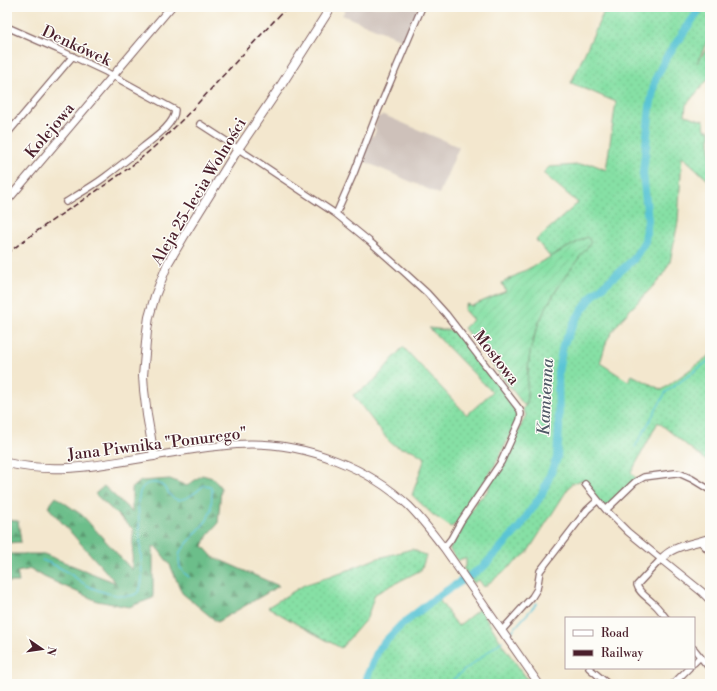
<svg xmlns="http://www.w3.org/2000/svg" width="717" height="691" font-family="'Libre Bodoni',serif">
<defs>
<pattern id="grass-dots" width="8" height="8" patternUnits="userSpaceOnUse"><rect width="8" height="8" fill="#86e0a5"/><path d="M2 2h.1M6 6h.1" fill="none" stroke="#75c08e" stroke-width="1.8" stroke-linecap="round"/></pattern>
<pattern id="forest-firs" width="22" height="20" patternUnits="userSpaceOnUse"><rect width="22" height="20" fill="#6cbe8a"/><path d="M5 1l3.5 6h-7zM16 11l3.5 6h-7z" fill="#5b9a71"/></pattern>
<pattern id="garden-furrows" width="10" height="10" patternUnits="userSpaceOnUse"><rect width="10" height="10" fill="#86e0a5"/><path d="M-1 1l2-2M0 10L10 0M9 11l2-2" fill="none" stroke="#75c08e"/></pattern>
</defs>
<rect width="100%" height="100%" fill="#fdfcf7"/>
<filter id="ink" filterUnits="userSpaceOnUse"><feTurbulence type="fractalNoise" baseFrequency=".025" numOctaves="2"/><feDisplacementMap in="SourceGraphic" scale="8" xChannelSelector="R" yChannelSelector="G"/><feConvolveMatrix kernelMatrix="1 2 1 2 8 2 1 2 1" color-interpolation-filters="sRGB"/></filter>
<filter id="wash" filterUnits="userSpaceOnUse"><feTurbulence type="fractalNoise" baseFrequency=".012" numOctaves="4" result="noise"/><feDisplacementMap in="SourceGraphic" scale="16" xChannelSelector="R" yChannelSelector="G"/><feGaussianBlur stdDeviation="0.9" result="paint"/><feColorMatrix in="noise" values="0 0 0 0 0 0 0 0 0 0 0 0 0 0 0 0 0 1.4 0 .05"/><feComposite in="paint" operator="in"/></filter>
<g filter="url(#wash)">
<rect width="100%" height="100%" fill="#f3e7ce"/>
<path fill="#cec1ba" d="M347 7H413L418 9 405 41 342 15Z
M384 115 459 147 439 194 361 160 371 136 374 135 376 130 374 128 378 117Z"/>
<path fill="url(#grass-dots)" stroke="#688068" d="M606 7H710V35L697 63 710 44V77L686 105 685 115 704 121 705 130H710V182L682 156 678 222 670 262 661 278 629 311 617 325 607 340 600 363 628 381 632 375 662 390 710 355V464L658 422 631 473 638 480 606 510 582 480 571 484 527 553 484 587 479 580 474 583 463 568 466 566V558L461 559 458 561 450 550V548L459 534 463 523 479 499 483 496 488 490 490 483 506 458 526 415 523 410 524 407 527 404V383L530 350 538 325 545 309 556 291 572 266 579 258 587 237 550 257 536 240 578 203 543 173 549 167 592 164 606 170 616 102 571 83Z
M429 328 454 331 513 404C517 413 518 419 514 428L494 467 456 524 451 527 433 515 412 495 425 458 412 450 401 448 392 444 387 439 353 395 372 383 403 347 467 415 492 392Z
M412 549 426 556 421 570 375 594 367 618 341 648 300 626 268 607 304 585 341 573 375 559Z
M437 597 458 626 478 610V605L504 647 531 684H366L368 674 379 648 401 625Z"/>
<path fill="url(#forest-firs)" stroke="#5b6e5a" d="M202 475 213 478 221 488 218 524 208 535 203 546 213 557 279 586 217 622 182 593 170 565 158 549 153 546V598L129 607 97 601 44 577 31 569 17 572 19 582H7V554H44L116 583 48 507 56 497 82 515 132 570 133 529 95 494 104 486 132 512V488L141 481 170 479 187 486Z
M7 520 18 521 21 542 7 543Z"/>
<path fill="url(#garden-furrows)" stroke="#688068" d="M587 237 591 242C567 274 540 307 531 348 527 365 527 386 527 404L524 405 464 328 473 320 464 310 466 304 472 306 506 291 502 283Z"/>
<g fill="none" stroke-linecap="round" stroke-linejoin="round">
<path stroke="#5ac4d5" stroke-width="1.5" d="M635 447 666 392 710 360
M42 560C50 563 58 566 65 571 73 575 80 582 88 586 98 591 125 600 136 594 141 590 142 583 142 577L138 502C139 499 139 495 140 492 143 482 156 480 164 487 170 492 167 496 178 500 188 499 196 493 204 485L210 486 212 491 211 510 207 520 180 552 179 560 180 567 183 572 189 577
M512 631 537 603
M448 684 457 676 502 641"/>
<path stroke="#5ac4d5" stroke-width="8" d="M366 684 368 674 379 648 401 625 437 597 483 567 519 528 542 494 557 458 559 428 558 372 563 345 576 319 594 294 633 260 645 241 648 220 643 173 650 107 655 80 666 58 701 7"/>
</g>
</g>
<g filter="url(#ink)">
<g fill="none" stroke-linecap="round" stroke-linejoin="round">
<defs>
<path id="minor" d="M7 27 57 49 106 72 175 110C175 124 153 139 143 147 131 157 118 167 105 177 93 186 79 194 66 202
M200 124 234 146 336 214 369 241 404 272 427 293 446 314 520 410 521 414 520 420 501 462 461 521 451 539 444 548
M7 134 73 56
M336 214 354 173 378 111 422 7
M585 484 606 510 628 532 661 559 637 585C639 593 647 597 653 603 658 607 662 613 666 618
M606 510 635 482 644 477 675 473 681 474 692 479 710 490
M701 542 710 552
M501 630 504 628 532 597 537 589 540 571 587 510 598 500
M694 649 710 669
M694 663 700 657
M589 668 608 684
M673 684 689 668"/>
<path id="tertiary" d="M7 201 171 7
M710 538C697 543 683 544 671 551 667 553 664 556 661 559L702 592 710 600"/>
<path id="secondary" d="M154 456C186 451 219 444 251 444 307 444 368 467 409 506 422 519 433 534 444 548L539 684"/>
<path id="primary" d="M7 463C58 475 104 464 154 456L147 415 144 390 143 376 147 331 149 317 155 296 168 263 184 236 238 149 280 87 331 7"/>
</defs>
<use href="#minor" stroke="#856564" stroke-width="8"/>
<use href="#tertiary" stroke="#856564" stroke-width="9"/>
<use href="#secondary" stroke="#856564" stroke-width="9"/>
<use href="#primary" stroke="#856564" stroke-width="10"/>
<use href="#minor" stroke="#fff" stroke-width="5.5"/>
<use href="#tertiary" stroke="#fff" stroke-width="7"/>
<use href="#secondary" stroke="#fff" stroke-width="7"/>
<use href="#primary" stroke="#fff" stroke-width="8"/>
<path stroke="#4a1f2b" stroke-width="1.5" stroke-dasharray="6 3" stroke-linecap="butt" d="M7 254C49 219 97 194 140 159 169 135 194 108 219 80 241 56 264 32 287 7"/>
</g>
</g>
<g text-anchor="middle" stroke-width="3" stroke-linejoin="round" paint-order="stroke">
<g font-size="16" fill="#4a1f2b" stroke="#fdfcf7">
<text transform="translate(77 45) rotate(25)" y="6">Denkówek</text>
<text transform="translate(49 130) rotate(-50)" y="6">Kolejowa</text>
<text transform="translate(198 191) rotate(-59)" y="6">Aleja 25-lecia Wolności</text>
<text transform="translate(497 357) rotate(52)" y="6">Mostowa</text>
<text transform="translate(157 443) rotate(-7)" y="6">Jana Piwnika "Ponurego"</text>
</g>
<g font-size="17" font-style="italic" fill="#505966" stroke="#fdfcf7">
<text transform="translate(545 397) rotate(-87)" y="6">Kamienna</text>
</g>
</g>
<rect width="717" height="691" fill="none" stroke="#fdfcf7" stroke-width="24"/>
<rect x="565" y="617" width="130" height="52" fill="#fdfcf7" stroke="#b5a4a5"/>
<rect x="573" y="630" width="20" height="6" fill="#ffffff" stroke="#b5a4a5"/>
<text x="601" y="637" font-size="12" fill="#4a1f2b">Road</text>
<rect x="573" y="650" width="20" height="6" fill="#4a1f2b" stroke="#b5a4a5"/>
<text x="601" y="657" font-size="12" fill="#4a1f2b">Railway</text>
<g transform="translate(42 649) rotate(103)" stroke="#fdfcf7" stroke-width="3" paint-order="stroke">
<path d="M0-3L7 15L0 10L-7 15Z" fill="#4a1f2b"/>
<text y="-6" font-size="11" font-weight="bold" text-anchor="middle" fill="#4a1f2b">N</text>
</g>
</svg>
